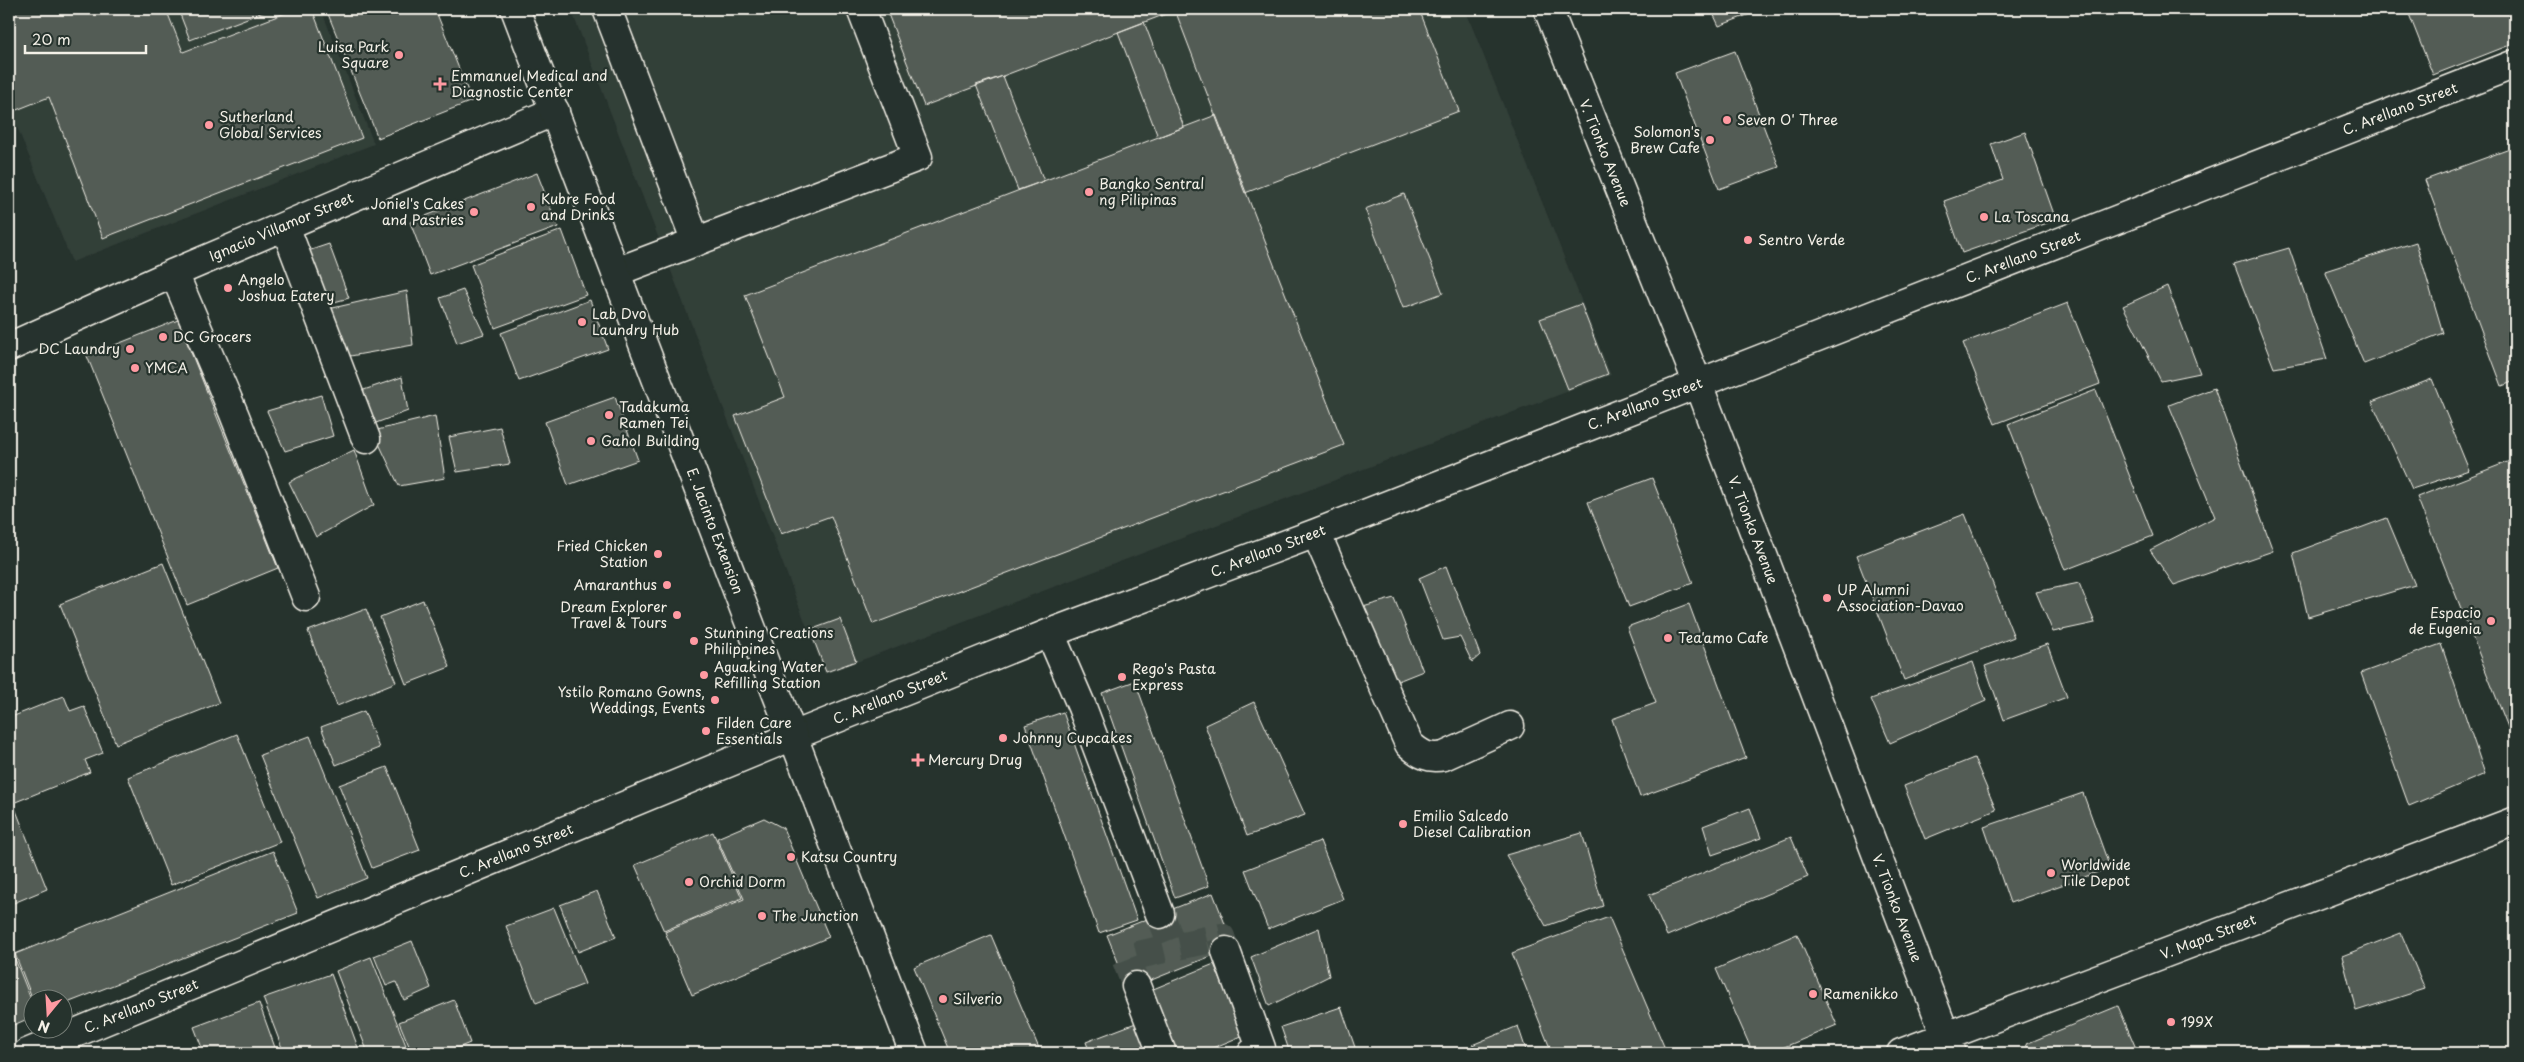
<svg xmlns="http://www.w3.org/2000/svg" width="2524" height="1062" font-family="'Playpen Sans',sans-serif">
<rect width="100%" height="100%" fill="#26332d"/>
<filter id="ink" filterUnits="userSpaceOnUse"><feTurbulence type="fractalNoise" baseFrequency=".02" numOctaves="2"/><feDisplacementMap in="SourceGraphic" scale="10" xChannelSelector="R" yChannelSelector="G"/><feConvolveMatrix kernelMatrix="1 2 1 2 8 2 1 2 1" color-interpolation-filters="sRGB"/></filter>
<g filter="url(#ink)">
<path fill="#333f39" d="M9 9H321L374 144 72 262 13 117 9 118Z
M571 9H1465L1611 375 825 674Z"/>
<path fill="#525c55" stroke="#f4f1e8" d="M9 9H166L183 52 296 9H312L362 138 103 238 49 97 9 113Z
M178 9H271L190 40Z
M326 9H435L472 101 378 138Z
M886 9H1179L924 106Z
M1179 9H1419L1459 111 1245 193 1175 10Z
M1711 9H1763L1719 26Z
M2407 9H2515V43L2433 75Z
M1144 22 1184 127 1158 137 1118 32Z
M1735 51 1779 167 1719 189 1675 73Z
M1003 76 1044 181 1018 190 976 85Z
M1216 115 1344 445 873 624 831 516 781 534 735 416 785 397 745 295Z
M2025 132 2056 220 1962 253 1944 201 2003 180 1991 144Z
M2515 147V381L2502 386 2425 180Z
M537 173 558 227 430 275 410 222Z
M1404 194 1443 293 1403 308 1365 209Z
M562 230 586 295 495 328 471 265Z
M2416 242 2443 333 2364 364 2325 271Z
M329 244 349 298 323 305 305 252Z
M2289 248 2327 359 2274 368 2234 264Z
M2167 286 2200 373 2161 381 2123 306Z
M463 290 484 334 457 343 440 298Z
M407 291 413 345 339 358 324 310Z
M590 300 608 349 519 381 501 333Z
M2068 303 2100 384 1995 424 1963 343Z
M1581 304 1608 374 1568 389 1540 319Z
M178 320 278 568 187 605 87 356Z
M402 377 408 411 368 426 355 393Z
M2432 379 2469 470 2412 489 2372 402Z
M2214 388 2273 551 2174 585 2150 550 2215 517 2169 405Z
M2096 390 2153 536 2065 570 2008 424Z
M321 395 333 436 285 451 267 411Z
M615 397 638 460 568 485 545 422Z
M435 416 445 478 399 486 373 431Z
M500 427 510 464 457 472 449 437Z
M354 450 374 505 316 537 289 482Z
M2515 459V745L2417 497Z
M1652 478 1693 583 1629 607 1588 502Z
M1965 514 2014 637 1904 680 1856 556Z
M2387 518 2415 585 2308 617 2293 553Z
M163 563 219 703 116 744 60 604Z
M1446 566 1480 655 1472 662 1460 637 1443 640 1419 578Z
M2079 583 2095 623 2053 632 2036 592Z
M1394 598 1423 671 1388 685 1356 609Z
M423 600 450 667 406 684 380 617Z
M1689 604 1746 758 1640 797 1612 719 1656 703 1627 627Z
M366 609 396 682 337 706 308 631Z
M840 619 856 661 826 672 810 630Z
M2047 644 2067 697 2004 720 1985 666Z
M2441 644 2485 774 2409 806 2361 673Z
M1973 662 1986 701 1890 743 1871 699Z
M1135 681 1209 886 1175 898 1102 693Z
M64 696 70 711 84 706 103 753 85 760 90 772 13 803 47 889 9 905V718Z
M1254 702 1305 815 1247 836 1205 725Z
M364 711 379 748 336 765 321 727Z
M1063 712 1137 920 1099 933 1025 725Z
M237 734 280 842 171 885 128 777Z
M310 736 367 878 318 898 260 755Z
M1974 758 1996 810 1925 839 1904 786Z
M387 767 420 850 372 868 339 785Z
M2083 793 2110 868 2010 903 1984 827Z
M1750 808 1761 838 1712 855 1703 826Z
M764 818 783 828 829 937 692 995 665 932 744 899 717 838Z
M713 832 742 898 664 931 635 865Z
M1582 833 1603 906 1546 926 1506 855Z
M1791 837 1808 877 1667 936 1649 895Z
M1320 841 1343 899 1268 929 1245 870Z
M273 851 298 913 62 1005V1000H33L15 954Z
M597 891 616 937 578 952 560 905Z
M1213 893 1234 947 1129 989 1107 935Z
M554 908 585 984 536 1003 506 926Z
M1609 917 1666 1051 1660 1053H1552L1512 953Z
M1319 928 1329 976 1269 1006 1251 957Z
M2401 933 2425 989 2356 1011 2342 956Z
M1797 934 1837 1025 1770 1053H1753L1716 969Z
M991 935 1041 1053H950L914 967Z
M412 941 431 988 404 1000 396 982 386 986 374 956Z
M13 954 32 1002V1017L9 1027V956Z
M371 957 409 1053H368L336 971Z
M1214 964 1244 1035 1201 1053H1172L1146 992Z
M331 974 360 1053H284L263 998Z
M454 1000 470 1043 445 1053H412L399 1022Z
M259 1003 277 1053H204L194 1027Z
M2118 1006 2138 1053H2030L2026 1044Z
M1341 1007 1357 1053H1290L1281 1027Z
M1141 1021 1153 1053H1090L1086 1042Z
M1518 1026 1527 1053H1475L1472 1045Z"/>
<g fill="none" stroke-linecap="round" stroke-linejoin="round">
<path stroke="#455049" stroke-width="28" stroke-dasharray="28 14" stroke-linecap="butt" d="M1160 914 1173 947 1221 937 1226 951
M1136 986 1125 958 1173 947"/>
<defs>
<path id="minor" d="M607 9 696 242
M1548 9 1698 384 1952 1053
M285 226 366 439
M616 272 918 157 861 9
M174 273 234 414 306 597
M9 347 174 273 555 111
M1316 533 1409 744C1421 755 1429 759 1444 756L1510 726
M1050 633 1082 707 1160 914
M1226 951 1261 1048 1252 1053
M1136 986 1162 1053
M27 1053 793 736 1050 633 1316 533 2515 64
M1901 1053 2515 821"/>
<path id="major" d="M515 9 914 1053"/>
</defs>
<use href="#minor" stroke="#f4f1e8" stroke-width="31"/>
<use href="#major" stroke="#f4f1e8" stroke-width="31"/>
<use href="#minor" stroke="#26332d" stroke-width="28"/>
<use href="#major" stroke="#26332d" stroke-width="28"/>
</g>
</g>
<g fill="#ff9aa2" stroke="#26332d" stroke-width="2">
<circle cx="399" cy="55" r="5"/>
<path d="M437.5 76.5h5v5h5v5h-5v5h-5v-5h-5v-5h5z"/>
<circle cx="1727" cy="120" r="5"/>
<circle cx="209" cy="125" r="5"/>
<circle cx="1710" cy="140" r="5"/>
<circle cx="1089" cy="192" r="5"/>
<circle cx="531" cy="207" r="5"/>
<circle cx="474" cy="212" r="5"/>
<circle cx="1984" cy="217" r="5"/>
<circle cx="1748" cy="240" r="5"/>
<circle cx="228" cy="288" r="5"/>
<circle cx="582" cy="322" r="5"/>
<circle cx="163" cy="337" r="5"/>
<circle cx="130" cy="349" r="5"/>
<circle cx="135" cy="368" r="5"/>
<circle cx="609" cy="415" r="5"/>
<circle cx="591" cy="441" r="5"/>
<circle cx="658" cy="554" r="5"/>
<circle cx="667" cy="585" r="5"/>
<circle cx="1827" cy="598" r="5"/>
<circle cx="677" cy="615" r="5"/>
<circle cx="2491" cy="621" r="5"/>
<circle cx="1668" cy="638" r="5"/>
<circle cx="694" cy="641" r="5"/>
<circle cx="704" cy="675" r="5"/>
<circle cx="1122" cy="677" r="5"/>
<circle cx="715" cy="700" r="5"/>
<circle cx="706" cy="731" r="5"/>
<circle cx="1003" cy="738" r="5"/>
<path d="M915.5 752.5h5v5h5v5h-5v5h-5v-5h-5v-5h5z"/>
<circle cx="1403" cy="824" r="5"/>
<circle cx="791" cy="857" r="5"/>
<circle cx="2051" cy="873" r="5"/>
<circle cx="689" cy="882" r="5"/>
<circle cx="762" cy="916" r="5"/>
<circle cx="1813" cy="994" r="5"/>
<circle cx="943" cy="999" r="5"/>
<circle cx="2171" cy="1022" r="5"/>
</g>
<g text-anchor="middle" stroke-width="4.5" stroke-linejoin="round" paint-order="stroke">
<g font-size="14" fill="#f4f1e8" stroke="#26332d" text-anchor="start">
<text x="389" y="52" text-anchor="end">Luisa Park<tspan x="389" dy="16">Square</tspan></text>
<text x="451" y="81">Emmanuel Medical and<tspan x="451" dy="16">Diagnostic Center</tspan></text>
<text x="219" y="122">Sutherland<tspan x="219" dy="16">Global Services</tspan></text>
<text x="1737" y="125">Seven O' Three</text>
<text x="1700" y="137" text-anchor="end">Solomon's<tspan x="1700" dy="16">Brew Cafe</tspan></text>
<text x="1099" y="189">Bangko Sentral<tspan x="1099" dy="16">ng Pilipinas</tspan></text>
<text x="541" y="204">Kubre Food<tspan x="541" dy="16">and Drinks</tspan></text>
<text x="464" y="209" text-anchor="end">Joniel's Cakes<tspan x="464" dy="16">and Pastries</tspan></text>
<text x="1994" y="222">La Toscana</text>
<text x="1758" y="245">Sentro Verde</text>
<text x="238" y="285">Angelo<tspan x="238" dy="16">Joshua Eatery</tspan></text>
<text x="592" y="319">Lab Dvo<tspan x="592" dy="16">Laundry Hub</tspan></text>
<text x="173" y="342">DC Grocers</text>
<text x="120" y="354" text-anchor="end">DC Laundry</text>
<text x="145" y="373">YMCA</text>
<text x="619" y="412">Tadakuma<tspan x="619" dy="16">Ramen Tei</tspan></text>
<text x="601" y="446">Gahol Building</text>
<text x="648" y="551" text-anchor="end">Fried Chicken<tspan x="648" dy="16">Station</tspan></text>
<text x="657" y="590" text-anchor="end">Amaranthus</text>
<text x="1837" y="595">UP Alumni<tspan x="1837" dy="16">Association-Davao</tspan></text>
<text x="667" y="612" text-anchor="end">Dream Explorer<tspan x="667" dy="16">Travel &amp; Tours</tspan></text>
<text x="2481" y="618" text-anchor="end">Espacio<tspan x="2481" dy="16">de Eugenia</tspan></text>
<text x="704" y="638">Stunning Creations<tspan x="704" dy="16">Philippines</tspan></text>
<text x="1678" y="643">Tea'amo Cafe</text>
<text x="714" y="672">Aguaking Water<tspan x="714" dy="16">Refilling Station</tspan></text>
<text x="1132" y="674">Rego's Pasta<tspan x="1132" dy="16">Express</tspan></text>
<text x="705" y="697" text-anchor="end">Ystilo Romano Gowns,<tspan x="705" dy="16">Weddings, Events</tspan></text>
<text x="716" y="728">Filden Care<tspan x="716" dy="16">Essentials</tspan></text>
<text x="1013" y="743">Johnny Cupcakes</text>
<text x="928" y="765">Mercury Drug</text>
<text x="1413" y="821">Emilio Salcedo<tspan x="1413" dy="16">Diesel Calibration</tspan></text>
<text x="801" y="862">Katsu Country</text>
<text x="2061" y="870">Worldwide<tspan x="2061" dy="16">Tile Depot</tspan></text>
<text x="699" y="887">Orchid Dorm</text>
<text x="772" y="921">The Junction</text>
<text x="1823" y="999">Ramenikko</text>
<text x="953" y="1004">Silverio</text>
<text x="2181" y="1027">199X</text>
</g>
<g font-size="14" fill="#f4f1e8" stroke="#26332d">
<text transform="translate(2400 109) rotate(-21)" y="5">C. Arellano Street</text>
<text transform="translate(1605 153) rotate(68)" y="5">V. Tionko Avenue</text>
<text transform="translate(281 227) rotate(-23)" y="5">Ignacio Villamor Street</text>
<text transform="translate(2023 257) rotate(-21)" y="5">C. Arellano Street</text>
<text transform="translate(1645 404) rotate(-21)" y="5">C. Arellano Street</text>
<text transform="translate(1753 530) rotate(69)" y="5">V. Tionko Avenue</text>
<text transform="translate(715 531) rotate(69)" y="5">E. Jacinto Extension</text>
<text transform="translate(1268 551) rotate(-21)" y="5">C. Arellano Street</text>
<text transform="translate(890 697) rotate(-22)" y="5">C. Arellano Street</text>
<text transform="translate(516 851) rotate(-22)" y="5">C. Arellano Street</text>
<text transform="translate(1897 908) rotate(69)" y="5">V. Tionko Avenue</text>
<text transform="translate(2208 937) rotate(-21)" y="5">V. Mapa Street</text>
<text transform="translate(141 1006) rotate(-22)" y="5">C. Arellano Street</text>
</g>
</g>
<rect width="2524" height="1062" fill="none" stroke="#26332d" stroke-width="30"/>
<rect x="15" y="15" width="2494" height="1032" fill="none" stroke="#f4f1e8" stroke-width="2" filter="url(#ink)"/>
<g transform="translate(48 1014) rotate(198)"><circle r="24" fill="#26332d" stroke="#787f78"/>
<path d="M0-4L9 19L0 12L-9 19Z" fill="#ff9aa2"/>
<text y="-8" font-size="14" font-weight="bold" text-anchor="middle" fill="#f4f1e8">N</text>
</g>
<path d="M25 45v8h121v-8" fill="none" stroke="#f4f1e8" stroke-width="2.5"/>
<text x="32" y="45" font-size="15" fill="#f4f1e8" stroke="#26332d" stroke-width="4" paint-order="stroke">20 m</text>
</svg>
